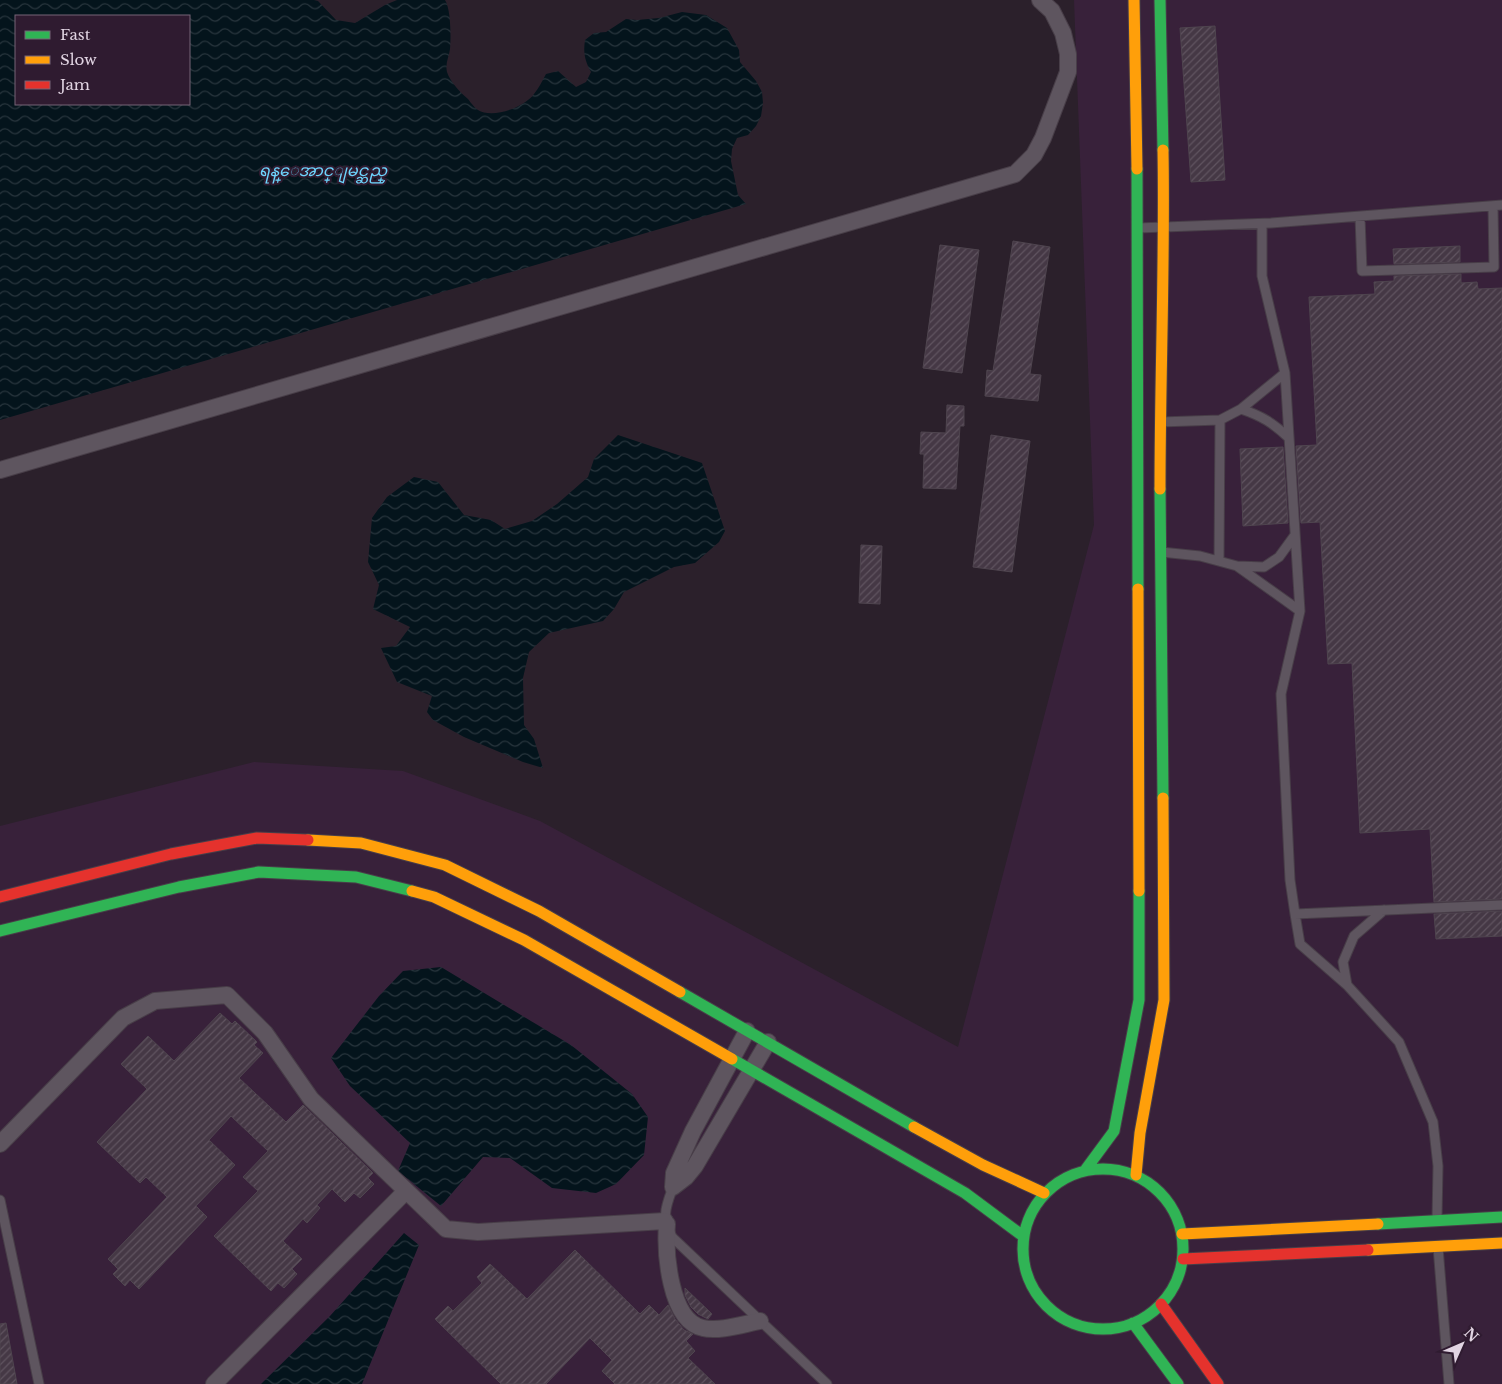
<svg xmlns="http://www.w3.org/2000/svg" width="1502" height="1384" font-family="'Libre Baskerville','Noto Sans Myanmar',serif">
<defs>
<pattern id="water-waves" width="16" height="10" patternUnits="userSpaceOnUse" patternTransform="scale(1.25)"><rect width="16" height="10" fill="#04141c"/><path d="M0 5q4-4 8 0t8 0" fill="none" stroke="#28353d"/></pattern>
<pattern id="building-hatch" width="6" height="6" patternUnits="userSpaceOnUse" patternTransform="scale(1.25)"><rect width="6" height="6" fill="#453845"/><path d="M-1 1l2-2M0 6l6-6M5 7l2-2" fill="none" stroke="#605460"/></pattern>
</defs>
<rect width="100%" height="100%" fill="#2b202b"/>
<path fill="#38213a" d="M1074 0H1502V1384H0V826L254 762 403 771 540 821 958 1047 1094 525Z"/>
<path fill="url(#water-waves)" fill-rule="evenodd" d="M0 0H314L318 1 336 20 355 23 385 5 397 0H445C451 9 451 38 450 49 449 57 445 63 447 72 450 82 461 93 468 99 471 103 475 108 478 110 493 119 525 107 534 94 539 88 542 81 546 74L558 71 576 87 586 82 591 72C585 61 583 53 585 40L594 33 606 32 626 19 637 20 659 18 682 12 706 15 727 28 739 50 740 62 756 81 762 92 763 103 761 116 756 126 748 135 737 138 732 149 731 161 738 195 746 204 0 420ZM16 16H189V104H16Z
M618 435 702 463 725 531 719 542 695 563 674 567 624 592 614 609 603 621 549 633 529 652 523 678 524 725 534 739 543 768 523 762 464 737 433 720 427 712 432 696 397 682 381 648 396 646 410 627 373 609 379 585 368 562 372 518 387 497 414 477 438 482 464 515 491 520 505 529 532 521 557 504 588 477 594 459Z
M441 967 571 1045 632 1094 648 1117 644 1155 616 1184 596 1193 552 1188 510 1158 483 1157 441 1206 398 1171 410 1143 350 1086 331 1058 379 996 403 971Z
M404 1233 419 1245 362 1384H261L330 1316Z"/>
<path fill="url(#building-hatch)" stroke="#4f454f" d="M1215 26 1225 180 1191 182 1180 28Z
M1013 241 1050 247 1030 374 1041 375 1038 401 985 396 987 370 993 371Z
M940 245 979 250 962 373 923 368Z
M1460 246V262L1394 264 1393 249Z
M1461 274V283L1477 282 1478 289 1502 288V899L1434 902 1430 829 1360 833 1352 663 1328 664 1320 522 1301 523 1296 446 1317 445 1309 297 1375 294 1374 282 1394 281V276Z
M947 405 964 406V426H960L956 489 923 488 924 454H920L921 432 946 433Z
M991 435 1030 441 1012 572 973 567Z
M1283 447 1288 523 1243 526 1240 449Z
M861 545 882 546 880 604 859 603Z
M1502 911V936L1436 939 1434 914Z
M220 1013 232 1024 235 1021 257 1042 254 1045 263 1053 239 1078 286 1122 303 1105 373 1173 368 1178 374 1184 360 1198 354 1193 345 1202 332 1189 317 1205 320 1208 307 1223 303 1219 283 1241 302 1259 292 1269 297 1274 284 1288 278 1283 271 1291 214 1236 258 1191 243 1177 268 1151 231 1116 209 1140 235 1165 196 1206 207 1217 139 1289 130 1280 125 1286 113 1274 118 1269 108 1259 167 1197 146 1177 140 1183 97 1142 147 1089 121 1064 148 1036 174 1061Z
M575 1250 640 1314 649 1305 659 1315 668 1305 675 1319 684 1330 693 1334 686 1341 695 1351 688 1358 715 1384H615L602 1371 612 1360 590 1338 546 1384H501L435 1319 448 1306 453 1311 482 1283 477 1277 490 1264 527 1299Z
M685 1288 712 1314 708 1319 698 1314 691 1307 685 1295Z
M6 1323 17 1384H0V1324Z"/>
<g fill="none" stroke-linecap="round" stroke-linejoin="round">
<defs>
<path id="lane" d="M1360 217 1362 271 1494 267 1493 206
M1262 224V276L1285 373 1300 611 1281 694 1290 880 1295 914 1502 905
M1138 228 1271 223 1502 205
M1241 409C1262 416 1273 423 1289 438
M1160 422 1220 420 1241 409 1285 373
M1161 552 1200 556 1237 566 1300 611
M1219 561 1220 420
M1237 566 1264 567 1279 557 1295 535
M1295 914 1300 944 1347 985 1399 1042 1433 1122 1438 1166 1437 1219
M1347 985 1343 962 1354 936 1384 910
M673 1187C665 1209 662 1214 672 1237L827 1384
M0 1200 39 1384
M1438 1247 1449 1384"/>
<path id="street" d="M0 470 1015 174 1034 155 1043 138 1068 72V54L1063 33 1052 11 1040 0
M0 1144 123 1018 155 1001 227 995 265 1033 311 1099 446 1229 478 1232 665 1221
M673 1187 674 1173 693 1131 747 1031
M673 1187 686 1177 695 1166 768 1042
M667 1224C665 1251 669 1321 703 1328 719 1332 744 1324 760 1321
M214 1384 406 1191"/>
<path id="fast" d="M1160 0 1163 150
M1137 169 1138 589
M1160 489 1163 798
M0 931 179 887 259 872 356 877 412 891
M680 992 914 1127
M732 1059 965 1193 1023 1236
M1023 1249a80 80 0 1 1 160 0a80 80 0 1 1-160 0Z
M1086 1169 1114 1131 1139 1000V891
M1378 1224 1502 1217
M1133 1323 1178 1384"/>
<path id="slow" d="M1134 0 1137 169
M1160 489C1160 376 1165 263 1163 150
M1138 589 1139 891
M308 840 361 843 445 865 539 911 680 992
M412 891 434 897 524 940 732 1059
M914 1127 983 1165 1044 1193
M1136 1175 1140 1133 1164 1000 1163 798
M1182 1234 1378 1224
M1368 1250 1502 1243"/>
<path id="jam" d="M0 897 171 854 257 838 308 840
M1183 1259 1368 1250
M1161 1304 1218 1384"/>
</defs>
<use href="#lane" stroke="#483e48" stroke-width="11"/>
<use href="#street" stroke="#483e48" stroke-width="18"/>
<use href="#fast" stroke="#483e48" stroke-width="13"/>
<use href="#slow" stroke="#483e48" stroke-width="13"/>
<use href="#jam" stroke="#483e48" stroke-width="13"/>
<use href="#lane" stroke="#5e555f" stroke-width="9"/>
<use href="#street" stroke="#5e555f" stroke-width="16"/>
<use href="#fast" stroke="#30b455" stroke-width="11"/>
<use href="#slow" stroke="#ff9f0a" stroke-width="11"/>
<use href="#jam" stroke="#e5322d" stroke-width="11"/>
</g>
<g text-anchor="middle" stroke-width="4" stroke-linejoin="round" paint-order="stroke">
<g font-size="16" font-style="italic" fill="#6dd5fd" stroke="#2f1b30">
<text x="323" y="176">ရန္ေအာင္ျမင္ဆည္</text>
</g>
</g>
<rect x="15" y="15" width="175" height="90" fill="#2f1b30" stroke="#766577"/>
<rect x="25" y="31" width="25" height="8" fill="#30b455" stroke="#766577"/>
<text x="60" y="40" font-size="15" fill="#e1d4e2">Fast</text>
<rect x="25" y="56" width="25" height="8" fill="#ff9f0a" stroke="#766577"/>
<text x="60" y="65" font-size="15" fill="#e1d4e2">Slow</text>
<rect x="25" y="81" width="25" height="8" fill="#e5322d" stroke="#766577"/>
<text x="60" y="90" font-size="15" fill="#e1d4e2">Jam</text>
<g transform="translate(1462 1344) rotate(45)" stroke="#2f1b30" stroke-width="4" paint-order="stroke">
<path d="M0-4L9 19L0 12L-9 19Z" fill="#e1d4e2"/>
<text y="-8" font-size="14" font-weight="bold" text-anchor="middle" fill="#e1d4e2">N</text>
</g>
</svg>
